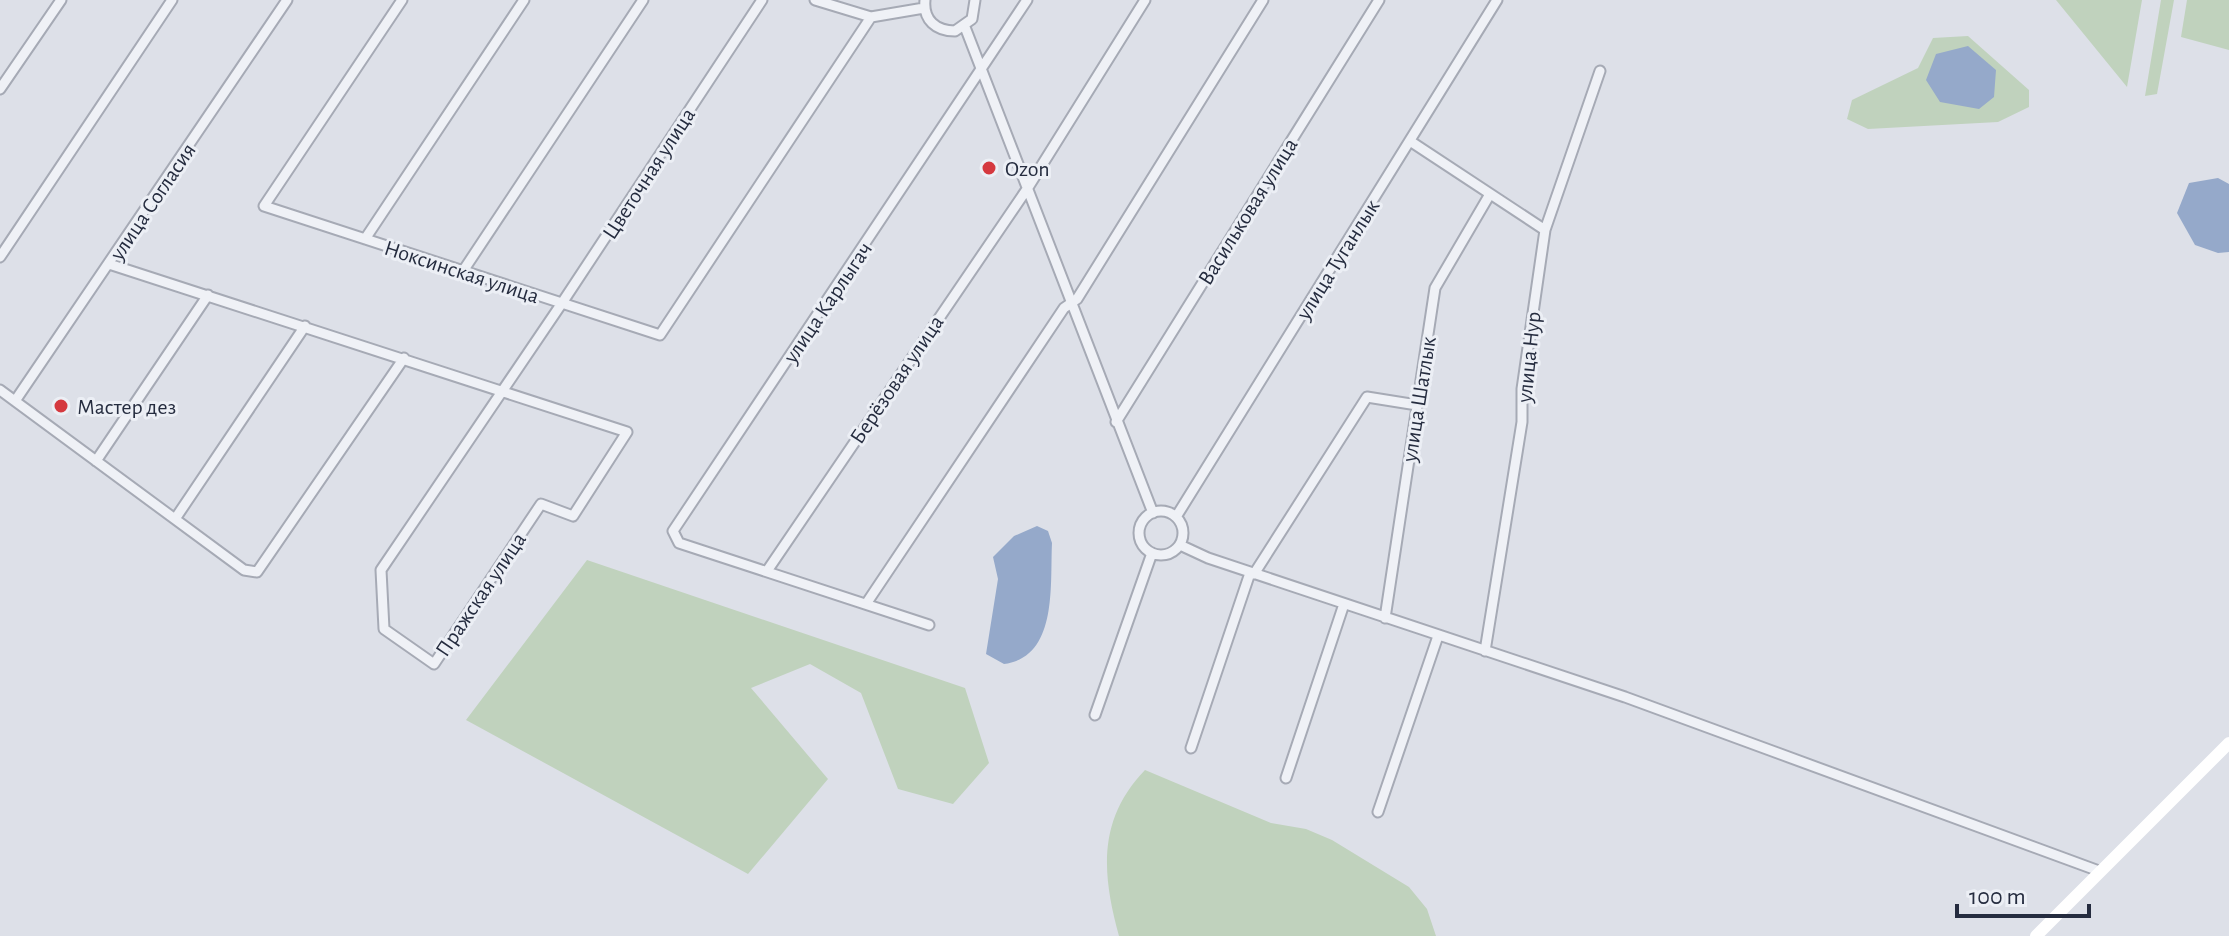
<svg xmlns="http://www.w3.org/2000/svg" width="2229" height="936" font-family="'Alegreya Sans',sans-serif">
<rect width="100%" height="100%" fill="#dde0e8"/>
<path fill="#c0d2bd" d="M2056 0H2142L2127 87Z
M2161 0H2174L2157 94 2145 96Z
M2187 0H2229V50L2181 37Z
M1968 36 2029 90V107L1998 122 1868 129 1847 119 1852 100 1918 68 1933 38Z
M587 560 965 688 989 763 953 804 898 789 861 693 810 664 751 688 828 779 748 874 466 720Z
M1145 770 1271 823 1306 829 1332 840 1409 887 1427 909 1436 936H1119C1102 874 1097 820 1145 770Z"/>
<path fill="#95a9ca" d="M1968 46 1996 70 1994 97 1979 109 1940 102 1926 80 1936 54Z
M2218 178 2229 184V252L2218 253 2195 245 2177 213 2189 183Z
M1037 526 1048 531 1052 543C1050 585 1058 657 1004 664L986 654 998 579 993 557 1014 536Z"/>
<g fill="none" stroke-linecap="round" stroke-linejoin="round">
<defs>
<path id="street" d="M402 0 264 206 660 335 871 17
M815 0 871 17 924 8
M925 0C923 20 936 31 955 31L972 19 975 0
M965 27 1153 513
M0 89 61 0
M1410 141 1545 230
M365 239 524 0
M0 257 172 0
M109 264 627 432 573 516 541 504 434 664 384 629 381 570 562 303 762 0
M463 271 643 0
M0 390 244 570 257 572 404 358
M15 401 287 0
M1116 422 1379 0
M96 461 208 295
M1139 533a22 22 0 1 1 44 0a22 22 0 1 1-44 0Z
M1176 517 1497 0
M175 519 305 326
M1180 545 1208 558 1625 697 2099 871
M767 571 1027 189 1145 0
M1254 574 1367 397 1417 405
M866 604 1064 308 1077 299 1263 0
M1385 618 1435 288 1490 194
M929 625 679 543 673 531 1027 0
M1485 651 1522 422V389L1545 230 1600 71
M1095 715 1152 553
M1191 748 1250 573
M1286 778 1344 604
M1378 812 1438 636"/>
</defs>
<use href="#street" stroke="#a6aab5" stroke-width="13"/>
<use href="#street" stroke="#eff1f6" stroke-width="9"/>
<path stroke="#fff" stroke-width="12" d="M2036 936 2229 743"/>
</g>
<g fill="#d5393f" stroke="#eceff5" stroke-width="3">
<circle cx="989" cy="168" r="8"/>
<circle cx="61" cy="406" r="8"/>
</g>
<g text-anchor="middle" stroke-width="6" stroke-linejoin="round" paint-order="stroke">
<g font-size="22" fill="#252c3f" stroke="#eceff5" text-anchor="start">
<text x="1005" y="176">Ozon</text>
<text x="77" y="414">Мастер дез</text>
</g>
<g font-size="22" fill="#252c3f" stroke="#eceff5">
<text transform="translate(648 173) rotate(-57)" y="8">Цветочная улица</text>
<text transform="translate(152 201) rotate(-56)" y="8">улица Согласия</text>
<text transform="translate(1247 211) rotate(-58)" y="8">Васильковая улица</text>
<text transform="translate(1337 259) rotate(-58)" y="8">улица Туганлык</text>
<text transform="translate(462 271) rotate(18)" y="8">Ноксинская улица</text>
<text transform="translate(827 302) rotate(-56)" y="8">улица Карлыгач</text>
<text transform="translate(1528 357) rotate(-84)" y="8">улица Нур</text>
<text transform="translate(896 379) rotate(-56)" y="8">Берёзовая улица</text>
<text transform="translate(1418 399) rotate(-81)" y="8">улица Шатлык</text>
<text transform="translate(480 594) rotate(-56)" y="8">Пражская улица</text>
</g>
</g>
<path d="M1957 904v12h132v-12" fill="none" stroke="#252c3f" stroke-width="4"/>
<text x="1969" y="904" font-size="24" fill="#252c3f" stroke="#eceff5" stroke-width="6" paint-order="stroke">100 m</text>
</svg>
